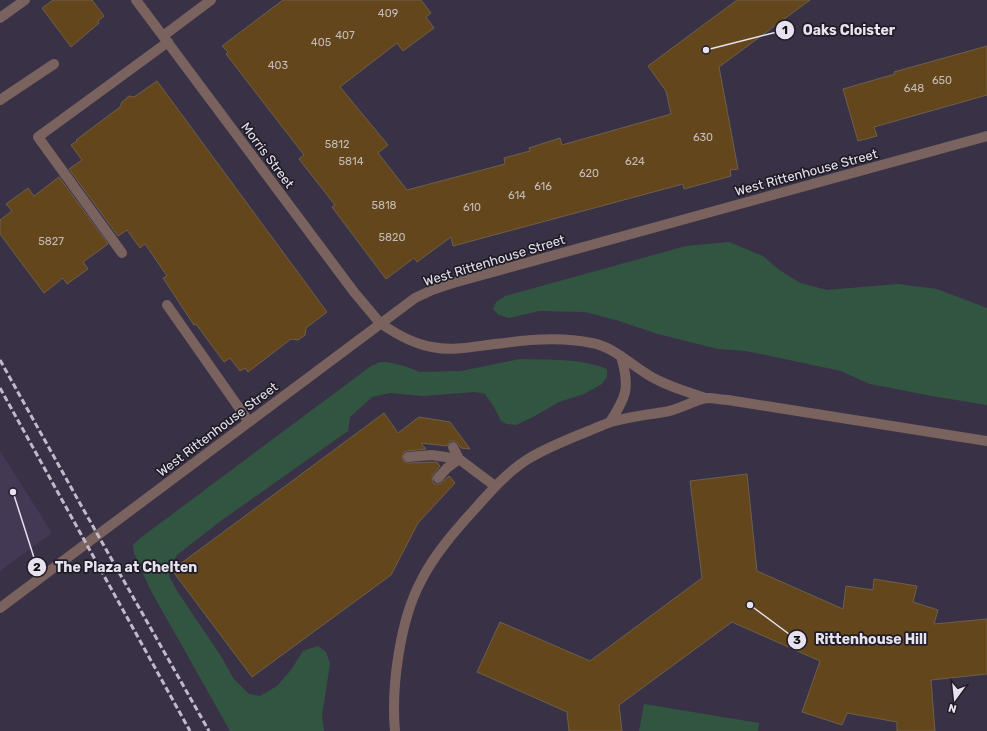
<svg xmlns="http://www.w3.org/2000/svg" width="987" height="731" font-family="Rubik,sans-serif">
<rect width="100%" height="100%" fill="#393247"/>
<path fill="#433954" d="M0 451 52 533 0 571Z"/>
<path fill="#325541" d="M729 242 763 256 778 269 800 283 827 290 898 284 937 289 987 308V405L932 396 870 384 841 371 746 351 718 349 658 334 616 320 585 312 539 311 509 318 499 315 493 309 496 302 505 296 686 246Z
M520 359C549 360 580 358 607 369V377L602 384 584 394 559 402 533 417 516 425 507 424 501 421 494 407 485 394 475 392 423 396 390 393 372 397 350 417 348 431 222 520 177 555 170 567 169 576 177 591 221 656 233 678 249 694 260 696 277 686 291 670 303 651 318 646 326 652 330 664 322 715 324 731H230L150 589 134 553 133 545 139 539 371 366 380 362H387L404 366 420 372 461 371Z
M644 704 759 723 758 731H639Z"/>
<path fill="#63461b" stroke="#6e5f4b" d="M53 0H92L104 16 98 21 99 23 71 47 42 8Z
M283 0H421L431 13 426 17 434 28 403 51 397 43 340 87 388 145 378 153 407 190 505 164 504 158 530 151 529 148 560 138 562 145 671 114 666 91 648 66 737 0H810L719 67 738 169 730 170 731 176 684 189 683 184 453 246 451 237 417 262 414 258 386 279 332 207 335 205 299 159 304 155 226 54 228 52 222 46Z
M987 46V95L874 127 877 136 858 141 843 89 895 74 894 72Z
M157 81 327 312 306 328 305 335 298 340 291 339 248 372 245 368 240 371 230 358 224 362 196 324 194 325 163 278 167 276 145 244 140 248 127 230 118 236 69 169 82 160 71 145 77 141 76 140 120 107 122 102 129 96 134 97Z
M59 177 108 244 83 262 88 269 67 284 63 278 44 293 0 234V220L12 211 6 204 28 188 34 196Z
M384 413 398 433 419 417 450 422 470 449 461 448 457 442 454 441H450L447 446 421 443 426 449 407 451 404 452 402 457 403 461 408 463 437 462 440 466 432 476 433 483 436 484H440L449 476 455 483 418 523 391 575 252 677 172 570Z
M747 474 757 571 843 609 846 586 873 590 874 579 917 586 913 602 938 610 934 624 987 619V674L931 680 935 731H897V722L847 713 842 725 802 712 820 661 732 622 619 705 622 731H569L567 712 477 672 500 622 590 661 702 578 690 481Z"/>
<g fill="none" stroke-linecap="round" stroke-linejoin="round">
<path stroke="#7a625e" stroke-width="10" d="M0 18 25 0
M0 100 54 64
M122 253 38 137 168 42
M167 305 249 422
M380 323C396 334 413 344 432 347 456 352 480 345 504 343 532 339 564 337 592 343 614 347 631 365 650 376 667 386 687 392 706 398
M610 422C627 396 630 387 621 356
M408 457 432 455 459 459 495 486
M438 478 447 468 459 459 453 447
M395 731C391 687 400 620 421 581 434 555 454 532 473 511 490 492 507 472 528 459 546 448 566 440 586 432 594 429 602 425 611 422 628 417 646 415 664 412 679 410 693 400 707 398 714 398 722 400 728 400L987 441"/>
<path stroke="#7a625e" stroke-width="10" d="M136 0 354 292 380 323
M163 36 211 0"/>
<path stroke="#7a625e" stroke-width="10" d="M0 608 415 298 432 290 453 283 987 136"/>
<path stroke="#c0bbca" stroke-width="3" stroke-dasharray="6 3" stroke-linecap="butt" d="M0 360 82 507 209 731
M0 388 190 731"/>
</g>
<g text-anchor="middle" stroke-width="3.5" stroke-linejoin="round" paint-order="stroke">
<g font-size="11" fill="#c5bbba">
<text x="388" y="17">409</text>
<text x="345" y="39">407</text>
<text x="321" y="46">405</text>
<text x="278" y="69">403</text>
<text x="942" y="84">650</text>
<text x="914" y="92">648</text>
<text x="703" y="141">630</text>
<text x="337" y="148">5812</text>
<text x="351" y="165">5814</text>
<text x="635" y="165">624</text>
<text x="589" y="177">620</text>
<text x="543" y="190">616</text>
<text x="517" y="199">614</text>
<text x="384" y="209">5818</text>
<text x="472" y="211">610</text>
<text x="392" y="241">5820</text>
<text x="51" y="245">5827</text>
</g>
<g font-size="13" fill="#e6e2ef" stroke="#1f1c25">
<text transform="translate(268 155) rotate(53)" y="5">Morris Street</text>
<text transform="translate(806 172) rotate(-15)" y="5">West Rittenhouse Street</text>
<text transform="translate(494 260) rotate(-17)" y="5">West Rittenhouse Street</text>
<text transform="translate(217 429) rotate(-37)" y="5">West Rittenhouse Street</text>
</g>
</g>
<path fill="none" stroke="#e6e2ef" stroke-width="1.5" d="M706 50L785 30M13 492L37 567M750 605L797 640"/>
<g fill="#e6e2ef" stroke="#1f1c25" stroke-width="1.5">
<circle cx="706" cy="50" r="4"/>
<circle cx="13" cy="492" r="4"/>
<circle cx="750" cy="605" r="4"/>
<circle cx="785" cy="30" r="10"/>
<circle cx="37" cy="567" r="10"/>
<circle cx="797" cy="640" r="10"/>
</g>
<g font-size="12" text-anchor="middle" font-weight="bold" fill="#111">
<text x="785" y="34">1</text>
<text x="37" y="571">2</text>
<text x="797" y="644">3</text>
</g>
<g font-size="14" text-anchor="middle" font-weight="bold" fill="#e6e2ef" stroke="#1f1c25" stroke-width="3.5" stroke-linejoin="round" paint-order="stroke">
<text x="849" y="35">Oaks Cloister</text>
<text x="126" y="572">The Plaza at Chelten</text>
<text x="871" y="644">Rittenhouse Hill</text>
</g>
<g transform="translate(955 699) rotate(195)" stroke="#1f1c25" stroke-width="3" paint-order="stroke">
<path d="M0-3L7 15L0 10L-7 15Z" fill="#e6e2ef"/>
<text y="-6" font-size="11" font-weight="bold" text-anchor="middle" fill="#e6e2ef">N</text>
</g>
</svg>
